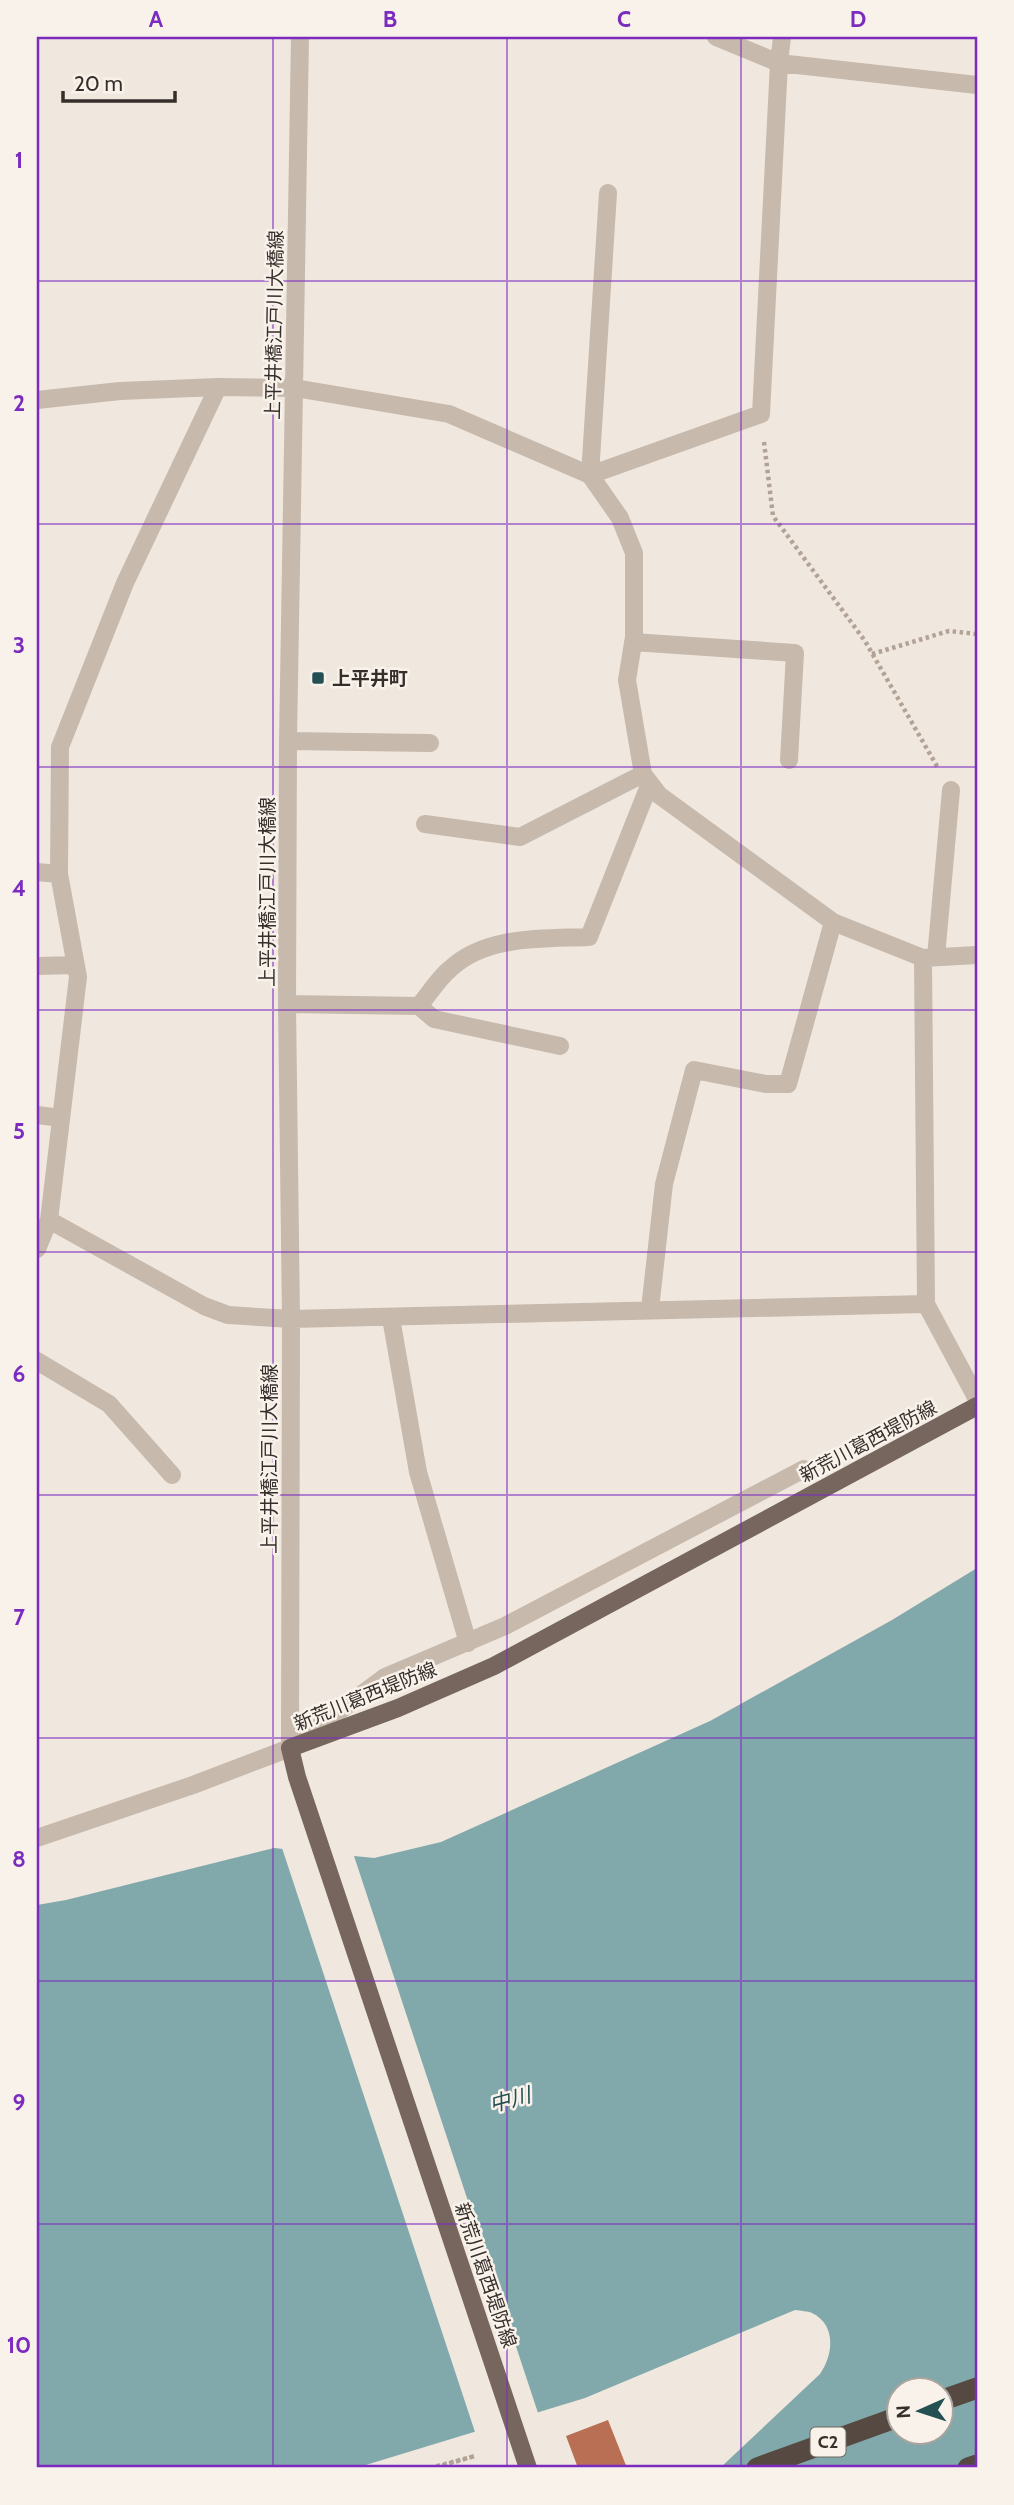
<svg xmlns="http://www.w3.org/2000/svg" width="1014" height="2505" font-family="Cabin,'Noto Sans JP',sans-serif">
<rect width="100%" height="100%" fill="#f0e8df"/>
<path fill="#81a8aa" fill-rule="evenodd" d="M977 1568V2468H720L820 2374C833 2356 837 2325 812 2313 808 2311 800 2311 795 2310L585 2398 356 2468H37V1905L66 1900 274 1848 374 1858 441 1842 710 1721 892 1620ZM898 2390H940V2432H898Z"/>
<path fill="#f0e8df" d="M281 1845 353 1853 539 2416 476 2435Z"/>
<path fill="#b96f54" d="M608 2420 627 2468H578L566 2436Z"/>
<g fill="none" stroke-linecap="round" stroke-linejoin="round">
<path stroke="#b3a396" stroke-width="4.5" stroke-dasharray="3.5 3.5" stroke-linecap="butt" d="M764 442 773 516 865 641 938 768
M872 654 949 631 977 634
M430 2468 475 2456 433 2468"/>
<path stroke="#c7b9ac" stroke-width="18" d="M716 37 779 63 977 85
M608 193 590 475 761 414 779 63 782 37
M37 400 120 391 218 387 295 388 449 414 590 475 620 518 634 553V637L627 680 643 774 659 795 833 922 923 958 977 955
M633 642 795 653 789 760
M288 741 430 743
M425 824 520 837 643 774
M37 872 59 874
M936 957 951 790
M923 958 926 1304 977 1399
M37 966 76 965
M287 1004 419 1006C429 994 438 979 450 969 486 935 543 939 589 937L650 783
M419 1006 434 1019 560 1046
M37 1115 61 1118
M49 1220 204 1306 228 1315 291 1319 926 1304
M37 1249 49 1220 78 977 59 874 60 747 125 583 218 387
M650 1309 664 1184 694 1070 766 1084H788L833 922
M391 1318 418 1472 468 1643
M37 1361 109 1404 172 1475
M290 1748 291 1319 287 1004 288 741 300 37
M37 1838 193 1785 290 1748 385 1677 505 1626 804 1469"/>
<path stroke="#76665d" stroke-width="18" d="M528 2468 297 1777 290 1748 398 1708 494 1666 977 1406"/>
<path stroke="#564942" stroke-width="21" d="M940 2401 977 2388
M757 2468 898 2417
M968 2468 977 2465"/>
</g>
<path fill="none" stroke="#7b2cbf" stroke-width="2" stroke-opacity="0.55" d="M273 37V2468M507 37V2468M741 37V2468M37 281H977M37 524H977M37 767H977M37 1010H977M37 1252H977M37 1495H977M37 1738H977M37 1981H977M37 2224H977"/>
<rect fill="#244f53" stroke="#f8f2eb" stroke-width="2.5" x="311" y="671" width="14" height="14" rx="3.5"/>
<g text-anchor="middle" stroke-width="5" stroke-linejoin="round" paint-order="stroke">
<rect fill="#f8f2eb" stroke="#706964" stroke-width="2" x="810.5" y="2427.5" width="35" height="29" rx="5"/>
<g font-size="18" font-weight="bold" fill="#362e2a">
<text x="828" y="2448">C2</text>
</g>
<g font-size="19" fill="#362e2a" stroke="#f8f2eb">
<text transform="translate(274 325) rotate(-89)" y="7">上平井橋江戸川大橋線</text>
<text transform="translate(267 892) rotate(-90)" y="7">上平井橋江戸川大橋線</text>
<text transform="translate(868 1441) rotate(-28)" y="7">新荒川葛西堤防線</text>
<text transform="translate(269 1459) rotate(-90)" y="7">上平井橋江戸川大橋線</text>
<text transform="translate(365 1696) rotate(-22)" y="7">新荒川葛西堤防線</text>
<text transform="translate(486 2275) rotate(71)" y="7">新荒川葛西堤防線</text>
</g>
<g font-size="19" font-weight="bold" fill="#362e2a" stroke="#f8f2eb" text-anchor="start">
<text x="332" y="685">上平井町</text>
</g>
<g font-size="21" font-style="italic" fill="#244f53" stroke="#f8f2eb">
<text transform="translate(510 2100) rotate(-15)" y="7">中川</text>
</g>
</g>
<rect width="1014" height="2505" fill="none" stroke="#f8f2eb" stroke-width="77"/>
<g transform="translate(920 2411) rotate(267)"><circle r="33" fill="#f8f2eb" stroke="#aaa49e" stroke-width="2"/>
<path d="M0-5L12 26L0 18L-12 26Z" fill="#244f53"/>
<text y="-10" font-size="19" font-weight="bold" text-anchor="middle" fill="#362e2a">N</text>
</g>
<path d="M63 91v10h112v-10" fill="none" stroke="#362e2a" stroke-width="3.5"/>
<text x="74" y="91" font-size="21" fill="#362e2a" stroke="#f8f2eb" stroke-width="5" paint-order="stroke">20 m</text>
<rect x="38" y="38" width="938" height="2428" fill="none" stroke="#7b2cbf" stroke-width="2.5"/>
<g font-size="23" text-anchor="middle" font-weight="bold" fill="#7b2cbf">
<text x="156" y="27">A</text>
<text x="390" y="27">B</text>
<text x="624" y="27">C</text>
<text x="858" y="27">D</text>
<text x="19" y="168">1</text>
<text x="19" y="411">2</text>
<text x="19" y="653">3</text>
<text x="19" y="896">4</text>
<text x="19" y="1139">5</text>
<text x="19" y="1382">6</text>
<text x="19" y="1625">7</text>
<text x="19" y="1867">8</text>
<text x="19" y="2110">9</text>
<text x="19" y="2353">10</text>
</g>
</svg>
